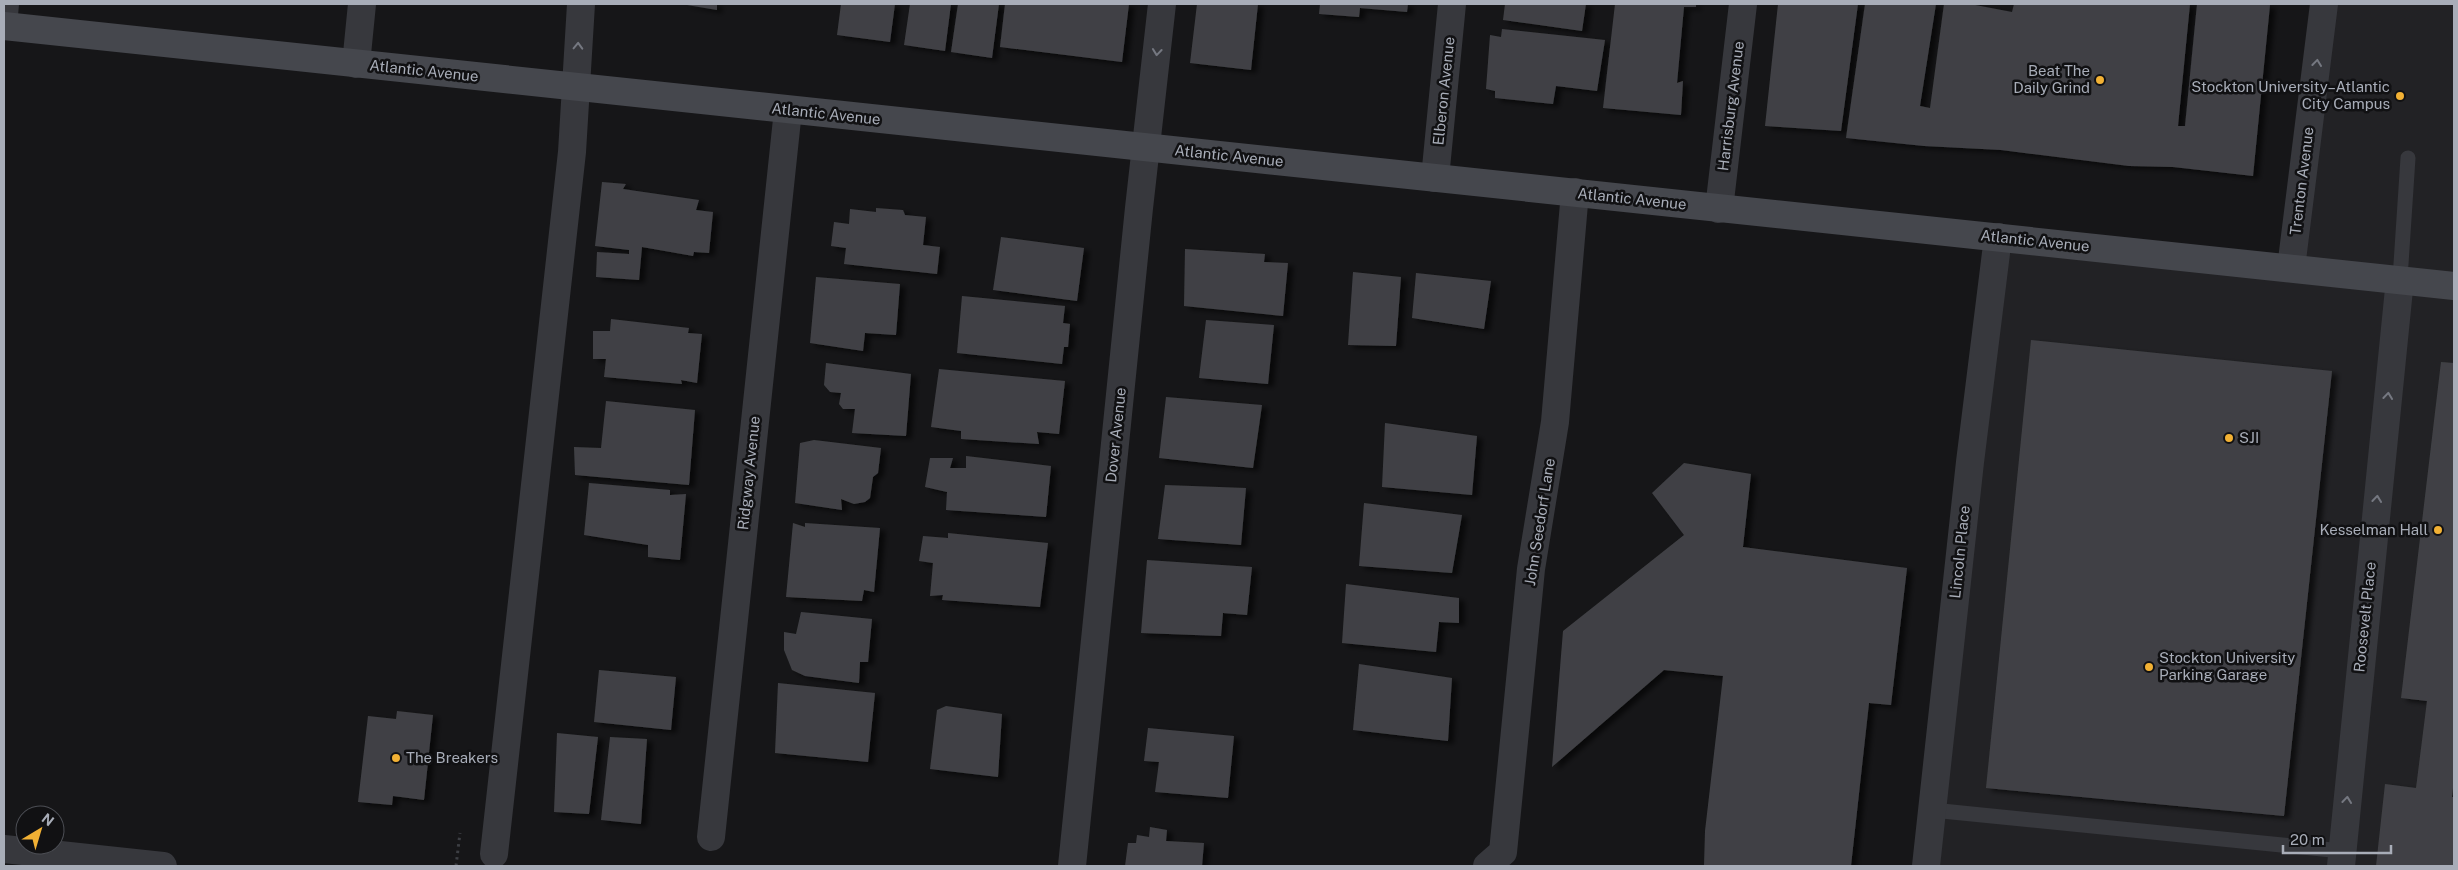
<svg xmlns="http://www.w3.org/2000/svg" width="2458" height="870" font-family="'Public Sans',sans-serif">
<defs>
<filter id="shadow"><feDropShadow dx="5.5" dy="3" stdDeviation="2.5" flood-color="#0009"/></filter>
</defs>
<rect width="100%" height="100%" fill="#161618"/>
<path fill="#222225" d="M2324 4H2454V866H1926L1998 237 2291 268Z"/>
<path fill="#404145" filter="url(#shadow)" d="M681 4H717V10Z
M841 4H895L890 42 837 35Z
M910 4H951L945 51 904 45Z
M958 4H999L992 58 951 52Z
M1005 4H1129L1122 62 1000 47Z
M1197 4H1258L1251 70 1190 63Z
M1320 4H1408L1407 12 1360 8 1359 17 1319 14Z
M1505 4H1586L1582 31 1503 20Z
M1615 4H1696V7H1684L1677 83 1683 81 1681 115 1603 108Z
M1778 4H1858L1841 131 1765 126Z
M1865 4H1936L1920 106 1930 108 1944 4H1970L2012 12 2014 4H2190L2178 126H2185L2197 4 2270 5 2253 176 2173 167 2129 166 2001 150 1924 146 1846 138Z
M1502 29 1605 40 1597 91 1556 86 1553 104 1495 98V91L1486 89 1490 35 1501 37Z
M602 182 626 184 623 189 699 200 696 210 713 212 709 253 694 252 693 256 642 247 639 280 596 277 597 252 629 254V250L595 246Z
M876 208 903 210 905 215 926 217 923 245 940 247 937 274 844 264 846 248 831 246 834 222 849 224 850 209 876 212Z
M1001 237 1084 248 1077 301 993 290Z
M1185 249 1265 254 1264 262 1288 263 1283 316 1184 306Z
M1353 272 1401 277 1396 346 1348 345Z
M1416 273 1491 281 1484 329 1412 318Z
M816 277 900 284 896 335 865 333 863 351 810 343Z
M962 296 1065 306 1063 323 1070 324 1068 347H1064L1062 364 957 353Z
M611 319 689 328 688 333 702 334 697 383 681 380 682 384 604 377 606 359H593V331H610Z
M1206 320 1274 325 1268 384 1199 378Z
M2031 340 2332 371 2284 816 1986 788Z
M2441 362 2454 363V779L2452 797H2454V866H2376L2385 784 2416 788 2427 701 2401 698Z
M826 363 911 374 906 436 852 433 855 409H843L839 404 841 393 830 392 824 385Z
M939 369 1065 381 1059 434 1037 432 1039 444 961 439V431L931 427Z
M1166 397 1262 405 1253 468 1159 458Z
M606 401 695 410 689 485 575 475 574 447 601 448Z
M1385 423 1477 436 1472 495 1382 487Z
M814 440 881 448 878 473 873 477 870 498 865 502 854 504 841 499 842 510 795 503 800 443Z
M966 456 1051 466 1046 517 946 510 947 492 925 487 930 458H953L950 468H966Z
M1684 463 1751 474 1743 547 1907 568 1891 705 1869 703 1851 866H1704L1705 831 1723 676 1664 670 1552 767 1563 631 1684 535 1652 493Z
M589 483 670 490V495L686 494 680 560 648 557V545L584 535Z
M1165 485 1246 488 1241 545 1158 539Z
M1364 503 1462 515 1452 573 1359 566Z
M793 523 805 527V523L880 528 874 592 864 590 862 601 786 597Z
M948 533 1048 543 1040 607 942 600 943 595 930 596 933 563 919 561 923 536 948 538Z
M1147 560 1252 567 1247 615 1223 613 1221 636 1141 633Z
M1346 584 1459 598V623L1439 622 1436 652 1342 643Z
M801 612 872 619 868 662H860L859 683 805 676 792 670 784 650V632L796 634Z
M1359 664 1452 678 1448 741 1353 730Z
M599 670 676 677 671 730 594 722Z
M778 683 875 693 868 762 775 753Z
M946 706 1002 714 998 777 930 769 937 710Z
M397 711 433 715 424 800 393 796 392 805 358 802 368 716 396 719Z
M1148 728 1234 736 1228 798 1155 792 1159 762 1144 761Z
M557 733 598 737 589 814 554 812Z
M610 737 647 739 641 824 601 820Z
M1150 827 1167 830 1166 841 1204 843 1202 866H1125L1128 843H1136L1137 835 1149 837Z"/>
<g fill="none" stroke-linecap="round" stroke-linejoin="round">
<path stroke="#3d3f44" stroke-width="3" stroke-dasharray="2.5 4" stroke-linecap="butt" d="M456 866 460 833"/>
<path stroke="#37383d" stroke-width="15" d="M2400 279 2408 158
M1932 810 2342 851"/>
<path stroke="#37383d" stroke-width="28" d="M4 15 5 4
M356 64 362 4
M1435 178 1452 4
M1719 209 1743 4
M2291 268 2324 4
M711 837 788 110
M4 849 163 866
M494 854 572 152 581 4
M1072 866 1139 208 1162 4
M1487 866 1503 852 1531 569 1555 422 1575 192
M1926 866 1970 462 1998 237
M2341 866 2400 279"/>
<path stroke="#45474d" stroke-width="28" d="M4 26 2454 286"/>
</g>
<defs><path id="oneway-chevron" d="M-2-3.5L2.5 0L-2 3.5" fill="none" stroke-width="1.6" stroke-linecap="round" stroke-linejoin="round" transform="scale(1.25)"/></defs>
<g stroke="#757881">
<use href="#oneway-chevron" transform="translate(578 46) rotate(-88)"/>
<use href="#oneway-chevron" transform="translate(1157 52) rotate(96)"/>
<use href="#oneway-chevron" transform="translate(2317 63) rotate(-83)"/>
<use href="#oneway-chevron" transform="translate(2388 396) rotate(-84)"/>
<use href="#oneway-chevron" transform="translate(2377 499) rotate(-84)"/>
<use href="#oneway-chevron" transform="translate(2347 800) rotate(-84)"/>
</g>
<g fill="#f2b134" stroke="#111113" stroke-width="2">
<circle cx="2100" cy="80" r="5"/>
<circle cx="2400" cy="96" r="5"/>
<circle cx="2229" cy="438" r="5"/>
<circle cx="2438" cy="530" r="5"/>
<circle cx="2149" cy="667" r="5"/>
<circle cx="396" cy="758" r="5"/>
</g>
<g text-anchor="middle" stroke-width="5" stroke-linejoin="round" paint-order="stroke">
<g font-size="15" fill="#a8adb8" stroke="#111113">
<text transform="translate(424 71) rotate(6)" y="5">Atlantic Avenue</text>
<text transform="translate(1444 91) rotate(-84)" y="5">Elberon Avenue</text>
<text transform="translate(1731 106) rotate(-83)" y="5">Harrisburg Avenue</text>
<text transform="translate(826 114) rotate(6)" y="5">Atlantic Avenue</text>
<text transform="translate(1229 156) rotate(6)" y="5">Atlantic Avenue</text>
<text transform="translate(2302 181) rotate(-83)" y="5">Trenton Avenue</text>
<text transform="translate(1632 199) rotate(6)" y="5">Atlantic Avenue</text>
<text transform="translate(2035 241) rotate(6)" y="5">Atlantic Avenue</text>
<text transform="translate(1116 435) rotate(-84)" y="5">Dover Avenue</text>
<text transform="translate(749 473) rotate(-84)" y="5">Ridgway Avenue</text>
<text transform="translate(1540 522) rotate(-81)" y="5">John Seedorf Lane</text>
<text transform="translate(1960 552) rotate(-84)" y="5">Lincoln Place</text>
<text transform="translate(2365 617) rotate(-84)" y="5">Roosevelt Place</text>
</g>
<g font-size="15" fill="#a8adb8" stroke="#111113" text-anchor="end">
<text x="2090" y="76">Beat The<tspan x="2090" dy="17">Daily Grind</tspan></text>
<text x="2390" y="92">Stockton University–Atlantic<tspan x="2390" dy="17">City Campus</tspan></text>
<text x="2239" y="443" text-anchor="start">SJI</text>
<text x="2428" y="535">Kesselman Hall</text>
<text x="2159" y="663" text-anchor="start">Stockton University<tspan x="2159" dy="17">Parking Garage</tspan></text>
<text x="406" y="763" text-anchor="start">The Breakers</text>
</g>
</g>
<rect width="2458" height="870" fill="none" stroke="#a8adb8" stroke-width="10"/>
<g transform="translate(40 830) rotate(38)"><circle r="24" fill="#111113" stroke="#4d4f55"/>
<path d="M0-4L9 19L0 12L-9 19Z" fill="#f2b134"/>
<text y="-8" font-size="14" font-weight="bold" text-anchor="middle" fill="#a8adb8">N</text>
</g>
<path d="M2283 845v8h108v-8" fill="none" stroke="#a8adb8" stroke-width="2.5"/>
<text x="2290" y="845" font-size="15" fill="#a8adb8" stroke="#111113" stroke-width="4" paint-order="stroke">20 m</text>
</svg>
